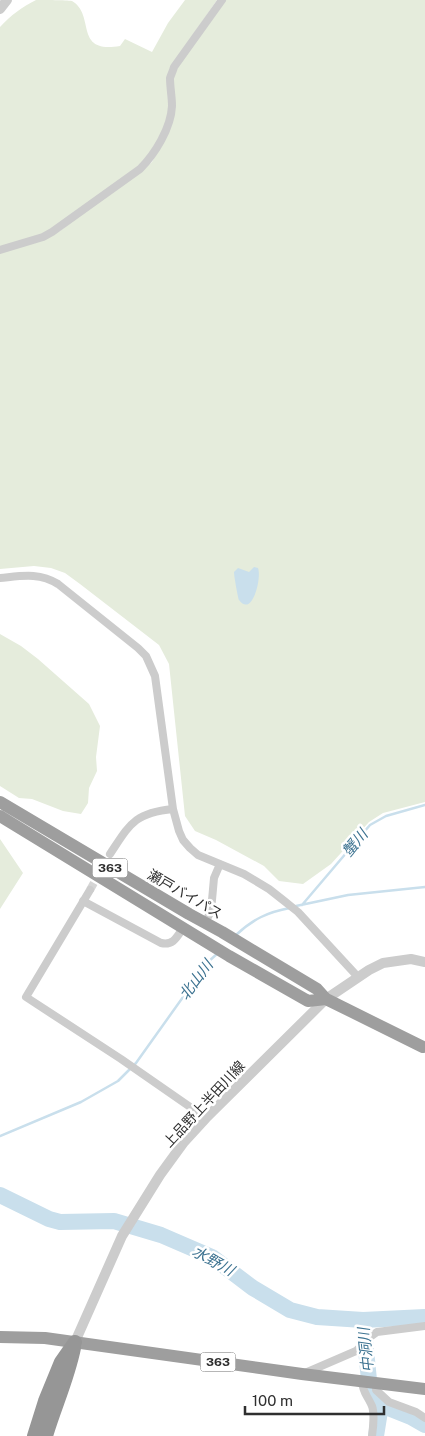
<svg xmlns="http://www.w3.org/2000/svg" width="425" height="1436" font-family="'Public Sans','Noto Sans JP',sans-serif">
<rect width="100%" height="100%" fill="#fff"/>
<path fill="#e5ecdc" d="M36 0C45 0 66 0 72 1 96 15 73 54 120 46L125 39 152 52 168 23 185 0H217L172 65 169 110 165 125 158 142 141 166 49 232 0 248V27C11 15 22 7 36 0Z
M225 0H425V802L383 813 369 822 331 864 303 884 279 881 264 866 216 840 195 831 185 816 169 664 159 645 80 584 65 573 51 568 34 566 0 569V252L44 238 60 231 106 195 142 171 152 162 161 146 175 70Z
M0 634 21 646 38 659 89 704 100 726 96 757 97 771 89 788 88 803 81 814 63 811 32 799 19 798 0 786Z
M0 839 23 873 0 909Z"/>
<path fill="#c9dfec" d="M254 567 258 568C262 578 252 618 239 600 238 598 234 576 234 572L238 568 249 572Z"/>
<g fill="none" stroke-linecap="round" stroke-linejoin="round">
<path stroke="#c9dfec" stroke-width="2.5" d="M302 905 370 825 386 816 425 805
M296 906 348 895 425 887
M236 935C253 919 268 912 290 908
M0 1136 81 1102 118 1081 136 1063 208 962 218 953"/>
<path stroke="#c9dfec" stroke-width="16" d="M0 1195 49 1219 60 1222 114 1221 161 1235 212 1257 253 1288 290 1310 317 1317 363 1320 425 1317
M363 1320 370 1390 381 1405 376 1436
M381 1405 411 1417 425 1425"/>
<path stroke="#d5d5d5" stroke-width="8" stroke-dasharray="8 4" stroke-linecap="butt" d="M90 890 106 861"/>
<path stroke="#ccc" stroke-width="8" d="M0 250 43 237 52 232 140 169C155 154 171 128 172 106 172 97 170 87 170 78 171 75 173 71 174 67L222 0
M0 578C21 576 39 572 58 584L138 648 146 656 155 676 173 809 179 831 183 840 190 848 198 855 244 874 269 889 283 900 298 912 358 977
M110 854C130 824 134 813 173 809
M90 890 26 997 121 1059 206 1118
M83 901 161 943C173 946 177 937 183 928
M205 923 211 911 214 878 220 864
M305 1373 356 1351 370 1337 377 1332 425 1326
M362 1382C363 1393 367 1395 371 1404 375 1410 373 1429 372 1436
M376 1384V1390L389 1402 416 1412 425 1418"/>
<path stroke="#ccc" stroke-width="10" d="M0 9 7 0
M75 1342 122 1236 160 1175 184 1142 206 1118 326 999 369 970 383 963 411 959 425 962"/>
<path stroke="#9e9e9e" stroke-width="12" d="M0 802 189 914 222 932 317 989 326 999 423 1047
M0 816 229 956 308 1001 326 999
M0 1337 45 1338 302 1374 425 1389"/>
<path stroke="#969696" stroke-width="14" d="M34 1436 45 1401 61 1362 75 1342
M46 1436C55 1406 68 1378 74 1348"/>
</g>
<g text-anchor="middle" stroke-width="5" stroke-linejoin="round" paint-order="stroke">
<g fill="#fff" stroke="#6d6d6d" stroke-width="1">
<rect x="92.5" y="858.5" width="35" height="19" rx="4"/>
<rect x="200.5" y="1352.5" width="35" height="19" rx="4"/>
</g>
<g font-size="12" font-weight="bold" fill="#2f2f2f">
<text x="110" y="872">363</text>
<text x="218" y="1366">363</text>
</g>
<g font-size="14" fill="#2f2f2f" stroke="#fff">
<text transform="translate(185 894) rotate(30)" y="5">瀬戸バイパス</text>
<text transform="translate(204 1104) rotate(-47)" y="5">上品野上半田川線</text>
</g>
<g font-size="15" font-style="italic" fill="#3d7391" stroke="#fff">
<text transform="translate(355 843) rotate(-50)" y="5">蟹川</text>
<text transform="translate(196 980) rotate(-53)" y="5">北山川</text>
<text transform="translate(213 1261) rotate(29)" y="5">水野川</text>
<text transform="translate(366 1350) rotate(-96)" y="5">中洞川</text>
</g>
</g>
<path d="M245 1406v8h139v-8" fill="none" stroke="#2f2f2f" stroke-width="2.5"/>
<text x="252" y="1406" font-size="15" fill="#2f2f2f" stroke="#ffffff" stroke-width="4" paint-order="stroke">100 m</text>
</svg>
